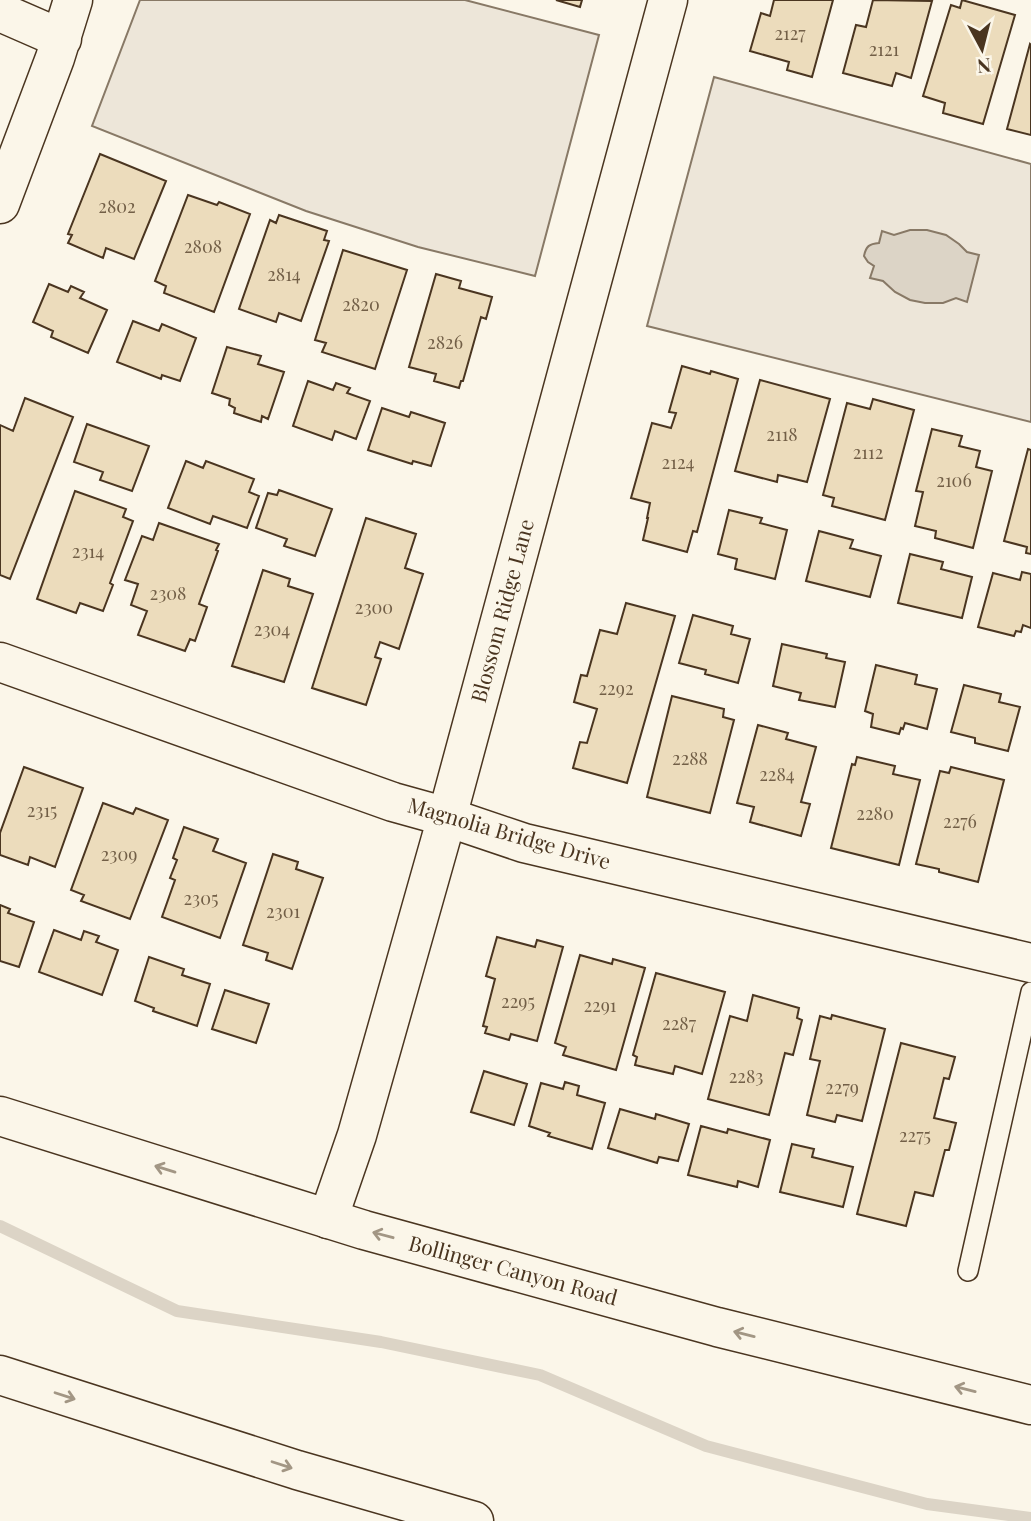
<svg xmlns="http://www.w3.org/2000/svg" width="1031" height="1521" font-family="'Playfair Display',serif">
<rect width="100%" height="100%" fill="#fbf6e9"/>
<path fill="#ede6d9" stroke="#887966" stroke-width="2" d="M140 0H465L599 35 535 276 418 247 306 211 92 126Z
M714 77 1031 164V422L647 326Z"/>
<path fill="#dcd4c6" stroke="#887966" stroke-width="2" d="M910 230H927L946 235 959 244 967 252 979 255 967 302 956 298 943 303H925L910 300 895 292 883 281 870 278 874 266 868 262 864 256C866 246 869 244 879 243L882 231 894 235Z"/>
<g fill="none" stroke-linecap="round" stroke-linejoin="round">
<path stroke="#dcd4c6" stroke-width="12" d="M0 1226 177 1311 381 1342 540 1375 706 1446 927 1504 1031 1518"/>
</g>
<path fill="#ecdcbc" stroke="#4a3520" stroke-width="2" d="M556 0H582L580 7Z
M774 0H833L812 77 787 70 789 62 750 51 761 13 770 16Z
M873 0 932 1 911 78 896 73 892 86 843 73 856 25 866 27Z
M962 0 1015 15 983 124 943 113 945 103 923 96 951 5 960 8Z
M1030 44 1031 45V135L1007 129Z
M100 154 166 181 134 259 106 248 103 258 68 243 72 235 68 234Z
M188 195 217 205 219 202 250 214 214 312 164 293 166 286 155 281Z
M279 215 327 231 324 240 329 241 301 321 279 313 276 322 239 309 270 220 276 223Z
M343 250 407 270 375 369 322 352 326 343 315 340Z
M436 274 461 281 459 288 492 297 486 319 481 317 463 381H461L459 388 434 381 436 374 409 367Z
M49 284 68 292 71 286 84 292 80 298 107 310 88 353 51 337 53 331 33 322Z
M133 321 159 331 162 324 196 338 180 381 162 375 161 379 117 362Z
M227 347 261 356 258 364 284 372 268 419 262 416 261 422 234 413 235 408 229 405 230 399 212 393Z
M682 366 710 374 711 371 738 379 697 532 693 531 687 552 643 540 648 518H647L650 503 631 498 652 423 671 428 676 413 669 412Z
M760 380 830 399 807 482 778 475 777 482 735 471Z
M308 381 333 390 336 383 350 388 347 393 370 401 356 439 335 431 332 440 293 426Z
M25 398 73 417 10 579 0 575V425L13 431Z
M873 399 914 410 885 520 832 506 834 498 823 495 847 403 870 409Z
M382 408 409 417 411 412 445 423 431 466 413 461 412 464 368 450Z
M87 424 149 446 132 491 100 480 103 472 74 462Z
M932 429 962 436 959 446 980 451 976 467 992 471 973 548 935 538 936 531 915 526 923 492 916 491Z
M1028 449 1031 450V554L1026 553 1027 547 1004 541Z
M186 461 203 468 206 461 254 479 249 492 259 496 247 528 213 516 210 524 168 508Z
M279 490 332 509 315 556 284 546 287 539 256 528 268 493 277 495Z
M75 491 126 509 123 517 133 521 110 583 113 585 103 611 80 603 76 613 37 599Z
M729 510 762 518 760 523 787 530 775 579 735 569 737 559 718 554Z
M366 518 416 534 405 568 423 574 399 649 380 642 375 657 381 659 366 705 312 688Z
M159 523 219 544 216 550 218 551 199 604 207 607 195 641 190 639 185 651 138 635 147 611 131 605 138 584 125 580 142 536 153 540Z
M819 531 853 540 850 548 881 556 870 597 806 581Z
M910 554 943 562 941 569 972 577 962 618 898 603Z
M263 570 290 579 288 586 313 594 284 682 232 666Z
M1022 572 1031 574V628L1023 625 1021 632 1016 631 1014 636 978 627 993 573 1020 580Z
M626 603 675 616 627 783 573 768 580 742 587 743 597 709 574 702 581 675 587 676 600 630 617 634Z
M693 615 733 626 731 634 750 639 738 683 705 674 706 670 679 663Z
M782 644 827 654 826 658 845 662 835 707 799 700 801 693 773 686Z
M876 665 917 675 915 684 937 689 927 729 905 723 903 729 901 728 899 734 871 727 873 714 865 711Z
M964 685 1001 694 999 702 1020 707 1008 751 975 743V738L951 732Z
M672 696 724 709 723 717 734 720 710 813 647 797Z
M758 725 788 733 786 739 816 747 801 802 810 804 801 836 750 822 754 807 737 803Z
M857 757 895 766 893 774 920 780 899 865 831 848 852 764 855 765Z
M24 767 83 788 55 867 30 857 28 865 0 855V833Z
M951 767 1004 780 978 882 939 872V869L916 864 940 771 949 773Z
M103 803 133 814 136 808 168 820 130 919 81 901 84 895 71 890Z
M184 827 218 839 213 851 246 863 220 938 162 917 175 880 170 878 177 860 173 858Z
M273 854 298 862 296 869 323 878 292 969 266 960 268 953 243 945Z
M0 905 10 909 8 913 34 922 19 967 0 961Z
M54 930 81 940 84 931 99 936 96 942 118 950 102 995 39 972Z
M497 937 535 947 537 940 563 947 537 1041 511 1034 509 1040 485 1033 487 1027 483 1026 495 979 486 976Z
M580 955 612 964 613 959 645 968 616 1070 563 1055 566 1047 555 1043Z
M149 957 184 969 182 975 210 984 197 1026 153 1011 154 1008 135 1001Z
M656 973 725 992 702 1074 675 1066 673 1074 635 1065 637 1057 633 1055Z
M225 990 269 1004 256 1043 212 1029Z
M753 995 799 1008 797 1018 802 1020 793 1055 785 1053 769 1115 708 1099 730 1016 747 1021Z
M832 1015 885 1029 862 1121 837 1115 835 1122 807 1115 820 1061 810 1059 820 1016 831 1019Z
M901 1043 955 1057 949 1079 944 1078 934 1118 956 1123 949 1150H945L933 1196 915 1192 906 1226 857 1214Z
M484 1071 527 1084 514 1125 471 1112Z
M565 1082 579 1086 577 1095 605 1103 592 1149 548 1136 550 1133 529 1126 541 1083 563 1089Z
M620 1109 655 1119 656 1114 689 1124 678 1161 659 1157 657 1163 608 1148Z
M701 1126 727 1133 728 1129 770 1140 758 1187 738 1181 737 1187 688 1175Z
M792 1144 814 1149 812 1157 853 1167 843 1207 780 1192Z"/>
<g fill="none" stroke-linecap="round" stroke-linejoin="round">
<defs>
<path id="lane" d="M968 1271 1031 992"/>
<path id="street" d="M0 12 62 39
M0 204 55 58 73 0
M0 662 393 802 447 817 524 843 1031 963
M328 1219 357 1135 447 817 668 0"/>
<path id="secondary" d="M0 1116 364 1230 717 1327 1031 1405
M0 1375 297 1470 474 1521"/>
</defs>
<use href="#lane" stroke="#4a3520" stroke-width="22"/>
<use href="#street" stroke="#4a3520" stroke-width="41"/>
<use href="#secondary" stroke="#4a3520" stroke-width="41"/>
<use href="#lane" stroke="#fbf6e9" stroke-width="19"/>
<use href="#street" stroke="#fbf6e9" stroke-width="38"/>
<use href="#secondary" stroke="#fbf6e9" stroke-width="38"/>
</g>
<defs><path id="oneway-shaft" d="M-6 0H5M1.5-3L5.5 0L1.5 3" fill="none" stroke-width="1.6" stroke-linecap="round" stroke-linejoin="round" transform="scale(1.75)"/></defs>
<g stroke="#a29684">
<use href="#oneway-shaft" transform="translate(165 1169) rotate(-163)"/>
<use href="#oneway-shaft" transform="translate(383 1235) rotate(-165)"/>
<use href="#oneway-shaft" transform="translate(744 1334) rotate(-166)"/>
<use href="#oneway-shaft" transform="translate(965 1389) rotate(-166)"/>
<use href="#oneway-shaft" transform="translate(65 1396) rotate(18)"/>
<use href="#oneway-shaft" transform="translate(282 1465) rotate(18)"/>
</g>
<g text-anchor="middle" stroke-width="5" stroke-linejoin="round" paint-order="stroke">
<g font-size="18" fill="#725f47">
<text x="790" y="40">2127</text>
<text x="884" y="56">2121</text>
<text x="117" y="213">2802</text>
<text x="203" y="253">2808</text>
<text x="284" y="281">2814</text>
<text x="361" y="311">2820</text>
<text x="445" y="349">2826</text>
<text x="782" y="441">2118</text>
<text x="868" y="459">2112</text>
<text x="678" y="469">2124</text>
<text x="954" y="487">2106</text>
<text x="88" y="558">2314</text>
<text x="168" y="600">2308</text>
<text x="374" y="614">2300</text>
<text x="272" y="636">2304</text>
<text x="616" y="695">2292</text>
<text x="690" y="765">2288</text>
<text x="777" y="781">2284</text>
<text x="42" y="817">2315</text>
<text x="875" y="820">2280</text>
<text x="960" y="828">2276</text>
<text x="119" y="861">2309</text>
<text x="201" y="905">2305</text>
<text x="283" y="918">2301</text>
<text x="518" y="1008">2295</text>
<text x="600" y="1012">2291</text>
<text x="679" y="1030">2287</text>
<text x="746" y="1083">2283</text>
<text x="842" y="1094">2279</text>
<text x="915" y="1142">2275</text>
</g>
<g font-size="21" fill="#4a3520" stroke="#fbf6e9">
<text transform="translate(503 611) rotate(-75)" y="7">Blossom Ridge Lane</text>
<text transform="translate(509 834) rotate(16)" y="7">Magnolia Bridge Drive</text>
<text transform="translate(513 1271) rotate(15)" y="7">Bollinger Canyon Road</text>
</g>
</g>
<g transform="translate(982 49) rotate(173)" stroke="#fbf6e9" stroke-width="5" paint-order="stroke">
<path d="M0-5L12 26L0 18L-12 26Z" fill="#4a3520"/>
<text y="-10" font-size="19" font-weight="bold" text-anchor="middle" fill="#4a3520">N</text>
</g>
</svg>
